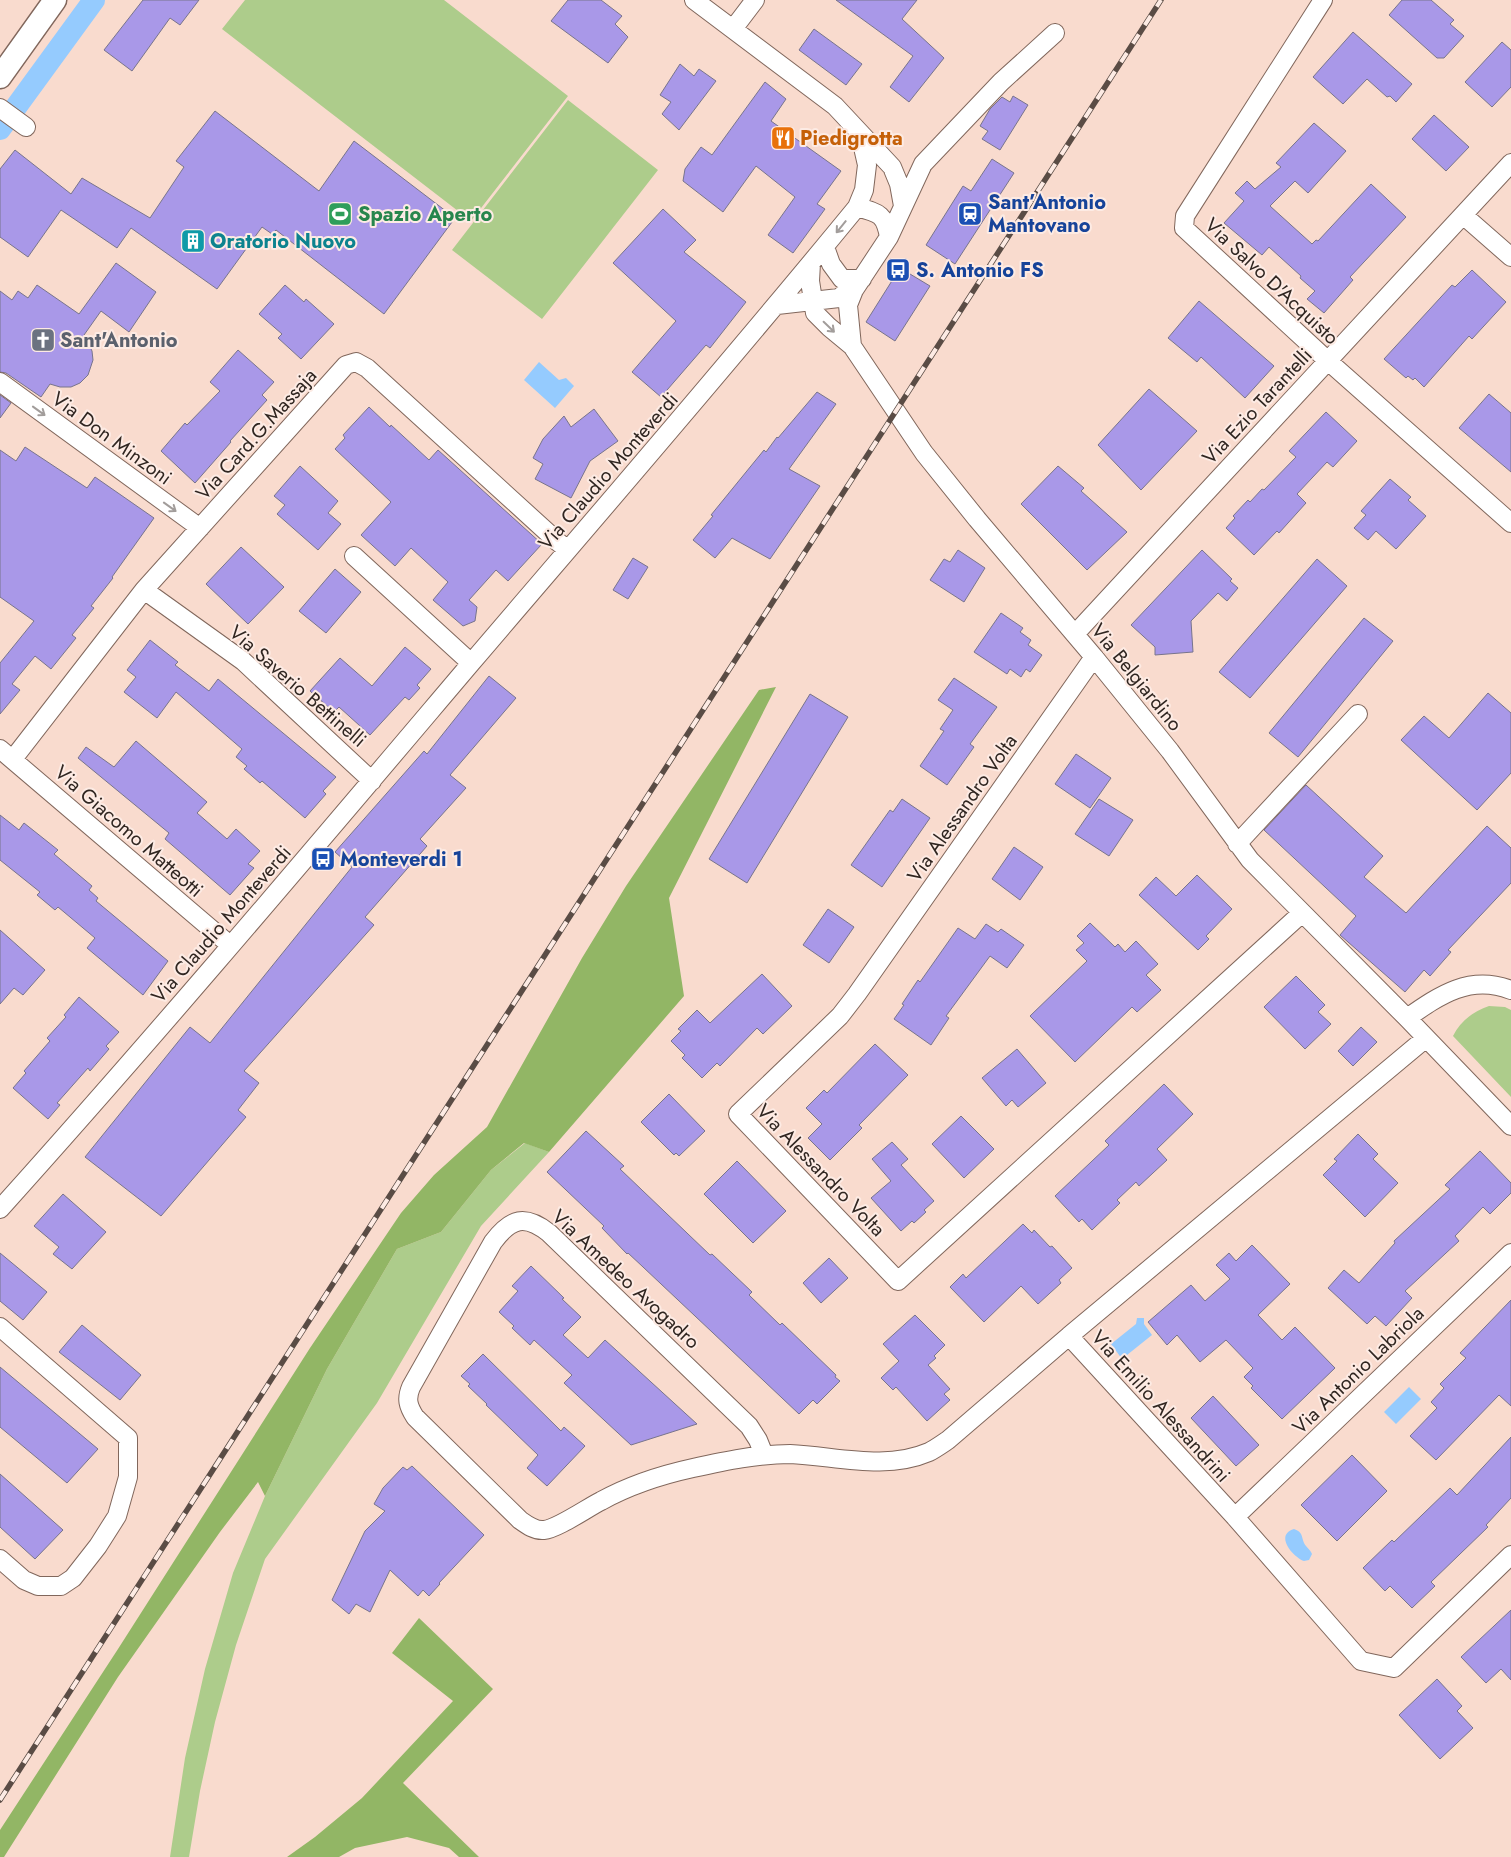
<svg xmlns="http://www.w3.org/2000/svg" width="1511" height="1857" font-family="Jost,sans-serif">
<rect width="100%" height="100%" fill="#f9dbce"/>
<path fill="#adcc8b" d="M245 0H444L568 96 471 221 222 29Z
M568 100 658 170 542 319 452 250Z
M1489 1006 1505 1007 1511 1010V1097L1453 1036C1460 1021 1474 1011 1489 1006Z
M525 1143 549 1152 481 1226 377 1403 265 1559 236 1645 215 1722 200 1791 189 1857H170L185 1758 205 1669 233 1573 265 1496 327 1369 397 1249 441 1232 491 1170Z"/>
<path fill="#92b665" d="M776 687 669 898 684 996 549 1152 524 1143 491 1170 441 1232 397 1249 327 1369 265 1496 258 1482 220 1532 118 1677 4 1857H0V1830L118 1649 310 1348 401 1213 434 1175 487 1127 582 958 626 886 759 690Z
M419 1618 493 1689 403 1783 479 1857H459L449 1848 407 1837 355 1848 339 1857H287L315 1837 362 1798 453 1701 392 1653Z"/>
<path fill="#95cbfe" d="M539 362 559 380 566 378 574 386 555 408 524 380Z
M1137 1318H1144V1324L1152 1335 1122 1359 1111 1344 1136 1324Z
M1409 1387 1421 1399 1396 1424 1384 1412Z
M1294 1529C1303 1532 1301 1536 1304 1543 1306 1547 1310 1549 1312 1554L1309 1560 1304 1561C1293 1557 1274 1535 1294 1529Z"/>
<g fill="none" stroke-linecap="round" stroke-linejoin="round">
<path stroke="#95cbfe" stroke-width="22" d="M0 129 94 0"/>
</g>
<path fill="#a998e8" stroke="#78748c" d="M143 0H199L180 25 170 18 132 71 104 50Z
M568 0H601L622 16 615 24 628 37 608 63 551 21Z
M836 0H917L902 19 944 58 909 102 890 87 913 56Z
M1402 0H1431L1454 20 1450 24 1464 36 1444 58H1437L1389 15Z
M814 29 862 64 846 85 799 50Z
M1353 32 1412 84 1396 102 1390 96 1387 97 1367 79 1343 104 1313 77Z
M1502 42 1511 50V87L1492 107 1465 82Z
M680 64 694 76 699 69 716 81 679 130 662 114 671 102 660 95Z
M765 82 786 99 771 121 841 171 817 204 825 209 793 253 768 235 795 197 756 166 723 212 683 181 685 169 701 147 712 155Z
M1013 96 1028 105 1000 150 982 139 988 131 980 126 990 109 1002 97 1010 102Z
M215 111 319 191 354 141 455 218 384 314 276 230 272 234 262 227 217 289 131 228 117 248 61 210 28 257 0 237V169L15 150 71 194 82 178 150 218 184 167 176 161Z
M1434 115 1469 147 1446 171 1412 139Z
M1314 123 1346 151 1308 193 1295 181 1270 206 1312 244 1316 240 1318 241 1371 184 1406 217 1350 277 1353 280 1324 313 1307 299 1315 291 1300 278 1301 276 1269 247 1262 255 1224 223 1244 201 1235 193 1247 181 1255 189 1281 167 1276 163Z
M992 159 1014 173 955 264 926 245 963 186 971 191Z
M663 209 696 240 684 252 746 302 710 348 706 345 661 397 632 372 676 321 613 263Z
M116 263 156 292 129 332 101 311 84 335 92 351 93 360 88 375 80 383 71 387H60L50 384 41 397 6 373 0 372V291L12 300 18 291 28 298 37 285 79 314Z
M900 268 930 286 895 341 866 322Z
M1472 270 1506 302 1472 339 1469 336 1424 387 1415 378 1413 380 1408 376 1406 378 1384 359 1452 285 1455 287Z
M285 285 304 302 306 299 334 324 301 359 278 338 282 334 259 314Z
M1199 301 1274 366 1245 398 1201 357 1197 362 1168 338Z
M238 350 274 382 262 395 267 400 230 441 231 442 195 483 161 451 185 423 187 425 220 391 210 382Z
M1149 389 1197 431 1141 490 1098 445Z
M817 392 836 404 789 469 820 486 770 559 732 538 715 558 693 540 713 516 711 515 764 450 766 452 777 437 778 438Z
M1489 394 1511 413V472L1459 428Z
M0 395 11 403 0 418Z
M369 407 390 427 391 425 429 460 438 450 542 544 508 581 496 570 469 600 477 607 475 621 463 626 433 600 448 582 411 548 395 566 361 535 391 502 335 449 345 438 343 435Z
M594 409 618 441 590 461 571 498 535 479 543 464 533 458 543 439 564 416 571 427Z
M1326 412 1357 441 1333 467 1327 462 1297 494 1306 503 1279 533 1277 531 1254 555 1226 528 1235 518 1233 516 1248 500 1250 502 1262 489 1264 490 1296 457 1289 451Z
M25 447 87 488 95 477 154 518 112 577 113 578 91 606 94 608 72 635 76 638 51 669 35 656 12 684 20 690 0 714V663L34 621 0 597V450L16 461Z
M300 466 338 501 328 513 341 524 318 550 277 514 285 505 274 496Z
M1058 466 1084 488 1081 491 1127 532 1087 570 1021 504Z
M1390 479 1411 497 1408 500 1426 516 1396 549 1376 531 1368 540 1354 528 1366 515 1361 511Z
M241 547 284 587 248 624 206 584Z
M958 550 985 568 964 602 930 580 944 559 950 562Z
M1202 550 1232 579 1230 581 1238 588 1227 601 1218 593 1191 621 1193 652 1155 655V647L1131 625Z
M633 558 648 567 628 599 613 590Z
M1317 559 1347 586 1250 698 1219 672Z
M335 569 361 592 326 633 299 611Z
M1001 613 1023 628 1020 632 1031 640 1028 645 1042 655 1030 672 1026 669 1021 677 1010 669 1007 674 974 652Z
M1364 618 1393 641 1298 757 1269 733Z
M150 640 178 662 175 665 209 691 218 679 336 777 323 791 326 794 305 818 262 781 260 783 244 769 247 766 236 757 242 749 176 692 157 718 124 692 136 677 127 670Z
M405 647 431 669 417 685 420 688 409 700 405 697 370 735 339 707 334 712 310 691 340 658 372 686Z
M489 676 516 698 450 775 466 788 420 839 427 846 365 917 374 925 244 1071 259 1083 238 1110 246 1117 161 1216 85 1157 190 1027 210 1043 352 867 335 852 424 751 427 754Z
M954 678 997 707 970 744 974 747 947 785 920 766 944 731 940 729 953 710 938 700Z
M1488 693 1511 713V773L1477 810 1401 740 1424 716 1449 738Z
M810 694 848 717 747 883 709 859Z
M136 741 207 802 197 813 227 839 236 829 260 851 248 864 254 868 230 895 165 839 169 833 78 758 86 747 114 767Z
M1076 754 1111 778 1090 808 1055 784Z
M1306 785 1383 856 1364 877 1406 913 1487 826 1511 848V883L1448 950 1451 952 1430 976 1424 970 1405 992 1340 935 1356 916 1264 830Z
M902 799 930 818 882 887 851 865 890 810 893 812Z
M1099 799 1133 820 1109 856 1075 834Z
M0 815 19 830 24 823 58 850 54 854 92 886 89 890 98 898 96 901 168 961 143 995 87 948 95 938 58 907 55 910 37 895 40 892 0 860Z
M1014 847 1043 867 1020 900 992 879Z
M1197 875 1232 909 1206 936 1209 939 1198 950 1139 895 1156 877 1176 896Z
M828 909 854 927 829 963 803 945Z
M1090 923 1115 947 1118 944 1125 952 1136 941 1158 964 1146 975 1161 990 1137 1012 1132 1007 1075 1062 1030 1016 1087 961 1076 950 1084 943 1077 936Z
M986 924 998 932 1001 929 1024 945 1007 968 990 956 946 1016 949 1018 931 1045 894 1019 904 1005 902 1004 918 980 920 982 958 928 975 939Z
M0 930 45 970 23 995 14 988 0 1004Z
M762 974 792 1006 763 1034 757 1028 720 1066 717 1063 702 1078 682 1058 685 1055 671 1041 681 1031 678 1029 697 1010 710 1023Z
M1296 976 1325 1005 1318 1012 1331 1024 1305 1049 1264 1007Z
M79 997 119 1032 106 1046 109 1049 90 1071 88 1068 57 1103 60 1105 48 1119 13 1088 26 1073 24 1071 50 1041 47 1038 66 1017 64 1015Z
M1361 1027 1377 1042 1353 1066 1338 1051Z
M875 1044 908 1075 859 1125 862 1128 830 1160 808 1138 822 1124 806 1108 824 1090 827 1093Z
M1017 1049 1046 1083 1018 1107 1012 1100 1006 1106 982 1078Z
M1164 1084 1193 1114 1157 1149 1167 1160 1139 1186 1136 1182 1117 1200 1120 1203 1092 1230 1082 1219 1079 1222 1055 1196 1109 1145 1105 1141Z
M669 1094 705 1131 679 1156 676 1153 674 1155 641 1122Z
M961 1116 994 1149 964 1178 932 1144Z
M586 1131 624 1166 620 1169 710 1255 712 1254 752 1292 749 1295 780 1325 782 1323 836 1375 835 1377 840 1381 817 1404 813 1400 799 1414 643 1267 628 1253 627 1254 602 1228 604 1226 547 1172Z
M1358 1134 1378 1154 1373 1159 1398 1183 1365 1217 1323 1175 1337 1161 1334 1159Z
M892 1142 908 1159 901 1165 934 1201 924 1210 926 1212 914 1223 912 1221 901 1231 871 1198 891 1181 872 1159Z
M1480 1151 1511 1183V1193L1490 1214 1483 1207 1455 1236 1459 1241 1405 1291 1412 1298 1386 1326 1375 1316 1367 1324 1328 1288 1344 1270 1359 1283 1395 1243 1394 1241 1450 1189 1445 1185Z
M737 1161 786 1211 753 1243 704 1194Z
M63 1194 106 1232 72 1269 53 1254 59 1247 34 1226Z
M1023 1224 1032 1233 1034 1230 1050 1247 1052 1246 1072 1268 1059 1280 1061 1283 1038 1304 1021 1286 984 1322 950 1287 963 1274 966 1278Z
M1252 1245 1290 1284 1258 1315 1282 1340 1295 1327 1335 1368 1282 1419 1251 1388 1253 1386 1244 1377 1253 1368 1226 1340 1200 1362 1177 1335 1167 1345 1148 1322 1191 1285 1205 1301 1230 1279 1216 1265 1229 1253 1236 1261Z
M0 1253 47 1292 23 1320 0 1301Z
M829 1258 848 1278 821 1303 803 1283Z
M531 1266 564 1298 562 1299 581 1317 563 1335 588 1358 605 1340 697 1424 631 1445 564 1383 572 1375 534 1340 530 1345 512 1328 514 1326 499 1312 518 1291 512 1286Z
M1511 1300V1406L1499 1395 1436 1460 1410 1436 1437 1408 1431 1402 1444 1388 1440 1384 1466 1358 1460 1353Z
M915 1315 945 1345 934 1356 936 1358 928 1365 950 1389 944 1394 950 1400 927 1421 896 1387 893 1390 881 1378 899 1361 883 1344Z
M82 1325 141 1375 120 1400 59 1352Z
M483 1354 561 1431 564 1427 585 1446 547 1486 527 1468 538 1455 486 1405 487 1404 468 1386 470 1384 461 1376Z
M0 1367 98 1449 67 1483 0 1427Z
M1213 1396 1259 1445 1236 1466 1191 1418Z
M1511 1437V1498L1486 1525 1488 1527 1431 1582 1435 1586 1412 1608 1390 1586 1385 1591 1363 1568 1392 1540 1394 1542 1450 1488 1457 1495Z
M1352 1455 1387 1491 1337 1541 1301 1505Z
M412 1466 484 1535 439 1583 440 1584 429 1596 423 1590 418 1596 390 1570 370 1612 356 1604 349 1614 332 1600 365 1531 385 1511 374 1504 383 1488 403 1467 407 1470Z
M0 1474 63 1530 35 1559 0 1527Z
M1511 1610V1680L1501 1669 1486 1683 1461 1657Z
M1437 1679 1462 1706 1457 1711 1473 1728 1440 1759 1399 1715Z"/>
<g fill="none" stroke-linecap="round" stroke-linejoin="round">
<defs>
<path id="minor" d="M694 0 835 106 892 167 899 184 903 206
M1323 0 1185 216 1184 228 1328 361 1511 523
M733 29 755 0
M0 108 26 127
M857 207C879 213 885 214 889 237
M1463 215 1511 257
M825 247 831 264 842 279H862
M811 263 810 281 815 313 829 327 852 346 924 453 977 519 1094 657 1170 751 1250 860 1407 1018 1511 1126
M777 305 839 298 855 284
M852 346 848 305 854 290 889 237 923 164 1001 82 1055 33
M0 382 200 528
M354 556 471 663
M144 590 243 661 372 781
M1075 634 1511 163
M1094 657 857 994 840 1016 738 1114 898 1281 1302 913
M0 749 230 945
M13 759 144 590 346 365 356 362 367 368 558 542 568 550
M1237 844 1358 714
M1407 1018C1440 995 1470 974 1511 990
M1426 1038 1069 1336 1235 1517 1361 1661 1394 1668 1511 1555
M0 1209C161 1030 316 846 472 662 601 511 731 361 857 207L864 190 867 165 860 134
M0 1327 128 1438V1477L117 1516 98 1546 73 1578 61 1586H38L24 1580 0 1559
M764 1455 758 1440 749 1426 549 1233C525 1214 511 1218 493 1242L411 1387C406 1399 408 1406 415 1417L520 1520C527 1525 535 1531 544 1530 557 1529 587 1508 601 1501 630 1485 661 1475 693 1468 725 1461 758 1454 790 1454 836 1456 885 1471 929 1452 935 1449 942 1444 948 1440L1069 1336
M1235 1517 1511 1253"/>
<path id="tertiary" d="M0 77 55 0"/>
</defs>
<use href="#minor" stroke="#81675c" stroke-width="20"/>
<use href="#tertiary" stroke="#81675c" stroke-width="25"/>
<use href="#minor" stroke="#fff" stroke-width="18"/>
<use href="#tertiary" stroke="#fff" stroke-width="22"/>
<defs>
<path id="rail" d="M0 1800 1161 0"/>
</defs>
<use href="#rail" stroke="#5a4c45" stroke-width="5.5"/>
<use href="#rail" stroke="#fdebe4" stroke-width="4" stroke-dasharray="11" stroke-linecap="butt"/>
</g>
<defs><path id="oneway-shaft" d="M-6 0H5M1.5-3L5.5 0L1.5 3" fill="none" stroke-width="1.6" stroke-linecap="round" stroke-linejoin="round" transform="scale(1.25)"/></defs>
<g stroke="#a29d9b">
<use href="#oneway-shaft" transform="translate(841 227) rotate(129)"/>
<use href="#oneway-shaft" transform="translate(829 327) rotate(44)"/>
<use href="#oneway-shaft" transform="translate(39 411) rotate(36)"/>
<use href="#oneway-shaft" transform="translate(170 507) rotate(36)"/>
</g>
<defs>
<symbol id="restaurant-square" viewBox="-11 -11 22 22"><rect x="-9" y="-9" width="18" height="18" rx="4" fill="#e8710a" stroke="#fdebe4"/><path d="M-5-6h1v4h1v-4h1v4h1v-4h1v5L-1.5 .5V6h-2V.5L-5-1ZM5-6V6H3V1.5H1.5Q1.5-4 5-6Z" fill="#fff"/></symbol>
<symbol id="stadium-square" viewBox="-11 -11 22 22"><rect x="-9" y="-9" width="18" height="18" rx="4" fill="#2e9e5b" stroke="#fdebe4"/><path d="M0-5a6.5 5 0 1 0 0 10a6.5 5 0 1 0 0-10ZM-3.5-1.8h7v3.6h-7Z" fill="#fff"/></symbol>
<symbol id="station-square" viewBox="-11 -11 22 22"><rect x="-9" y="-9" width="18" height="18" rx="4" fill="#1a4fb4" stroke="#fdebe4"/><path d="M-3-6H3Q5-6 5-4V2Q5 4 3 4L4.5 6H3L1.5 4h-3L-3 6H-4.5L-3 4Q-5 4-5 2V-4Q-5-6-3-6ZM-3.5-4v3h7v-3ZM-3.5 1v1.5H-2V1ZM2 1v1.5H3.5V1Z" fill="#fff"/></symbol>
<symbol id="building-square" viewBox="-11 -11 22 22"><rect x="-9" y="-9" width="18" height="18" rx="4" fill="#0f9aa8" stroke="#fdebe4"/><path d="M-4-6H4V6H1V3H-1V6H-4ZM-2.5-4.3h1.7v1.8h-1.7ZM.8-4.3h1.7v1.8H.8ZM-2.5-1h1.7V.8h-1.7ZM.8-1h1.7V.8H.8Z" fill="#fff"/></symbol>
<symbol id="bus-square" viewBox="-11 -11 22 22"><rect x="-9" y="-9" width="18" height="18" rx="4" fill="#1a4fb4" stroke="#fdebe4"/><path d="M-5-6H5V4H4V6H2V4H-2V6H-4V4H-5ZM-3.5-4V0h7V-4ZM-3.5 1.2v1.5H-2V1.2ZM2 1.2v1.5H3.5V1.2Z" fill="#fff"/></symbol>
<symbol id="church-square" viewBox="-11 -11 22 22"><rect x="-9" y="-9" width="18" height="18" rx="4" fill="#6b7280" stroke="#fdebe4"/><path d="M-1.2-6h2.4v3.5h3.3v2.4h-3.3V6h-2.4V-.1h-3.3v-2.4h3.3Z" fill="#fff"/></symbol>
</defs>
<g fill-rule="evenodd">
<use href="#restaurant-square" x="769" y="124" width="28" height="28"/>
<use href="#stadium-square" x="326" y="200" width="28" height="28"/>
<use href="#station-square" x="956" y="200" width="28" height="28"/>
<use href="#building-square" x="179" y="227" width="28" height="28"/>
<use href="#bus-square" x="884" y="256" width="28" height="28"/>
<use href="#church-square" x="29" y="326" width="28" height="28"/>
<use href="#bus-square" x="309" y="845" width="28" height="28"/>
</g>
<g text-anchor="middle" stroke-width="4" stroke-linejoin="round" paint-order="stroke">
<g font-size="20" font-weight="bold" fill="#c56008" stroke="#fdebe4" text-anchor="start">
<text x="800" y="145">Piedigrotta</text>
</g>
<g font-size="20" font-weight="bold" fill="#164399" stroke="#fdebe4" text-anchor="start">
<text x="988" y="209">Sant’Antonio<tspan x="988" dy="23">Mantovano</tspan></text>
<text x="916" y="277">S. Antonio FS</text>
<text x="340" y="866">Monteverdi 1</text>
</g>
<g font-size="20" font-weight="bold" fill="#27864d" stroke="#fdebe4" text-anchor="start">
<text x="358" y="221">Spazio Aperto</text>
</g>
<g font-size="20" font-weight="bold" fill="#0d838f" stroke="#fdebe4" text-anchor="start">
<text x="210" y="248">Oratorio Nuovo</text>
</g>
<g font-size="20" fill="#302621" stroke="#fdebe4">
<text transform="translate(1272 281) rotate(43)" y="7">Via Salvo D'Acquisto</text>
<text transform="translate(1257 406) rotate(-47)" y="7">Via Ezio Tarantelli</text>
<text transform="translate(256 434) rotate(-48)" y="7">Via Card.G.Massaja</text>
<text transform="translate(112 438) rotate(36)" y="7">Via Don Minzoni</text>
<text transform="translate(608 471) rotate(-49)" y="7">Via Claudio Monteverdi</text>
<text transform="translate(1137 677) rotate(51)" y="7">Via Belgiardino</text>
<text transform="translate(298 686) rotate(41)" y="7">Via Saverio Bettinelli</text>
<text transform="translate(962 808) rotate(-55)" y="7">Via Alessandro Volta</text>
<text transform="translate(129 831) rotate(41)" y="7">Via Giacomo Matteotti</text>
<text transform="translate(221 924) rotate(-49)" y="7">Via Claudio Monteverdi</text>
<text transform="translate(821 1170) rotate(46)" y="7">Via Alessandro Volta</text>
<text transform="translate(626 1279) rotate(43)" y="7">Via Amedeo Avogadro</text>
<text transform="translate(1358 1370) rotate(-44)" y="7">Via Antonio Labriola</text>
<text transform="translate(1161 1406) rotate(48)" y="7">Via Emilio Alessandrini</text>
</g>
<g font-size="20" font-weight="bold" fill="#5b616d" stroke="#fdebe4" text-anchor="start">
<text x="60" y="347">Sant'Antonio</text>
</g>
</g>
</svg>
